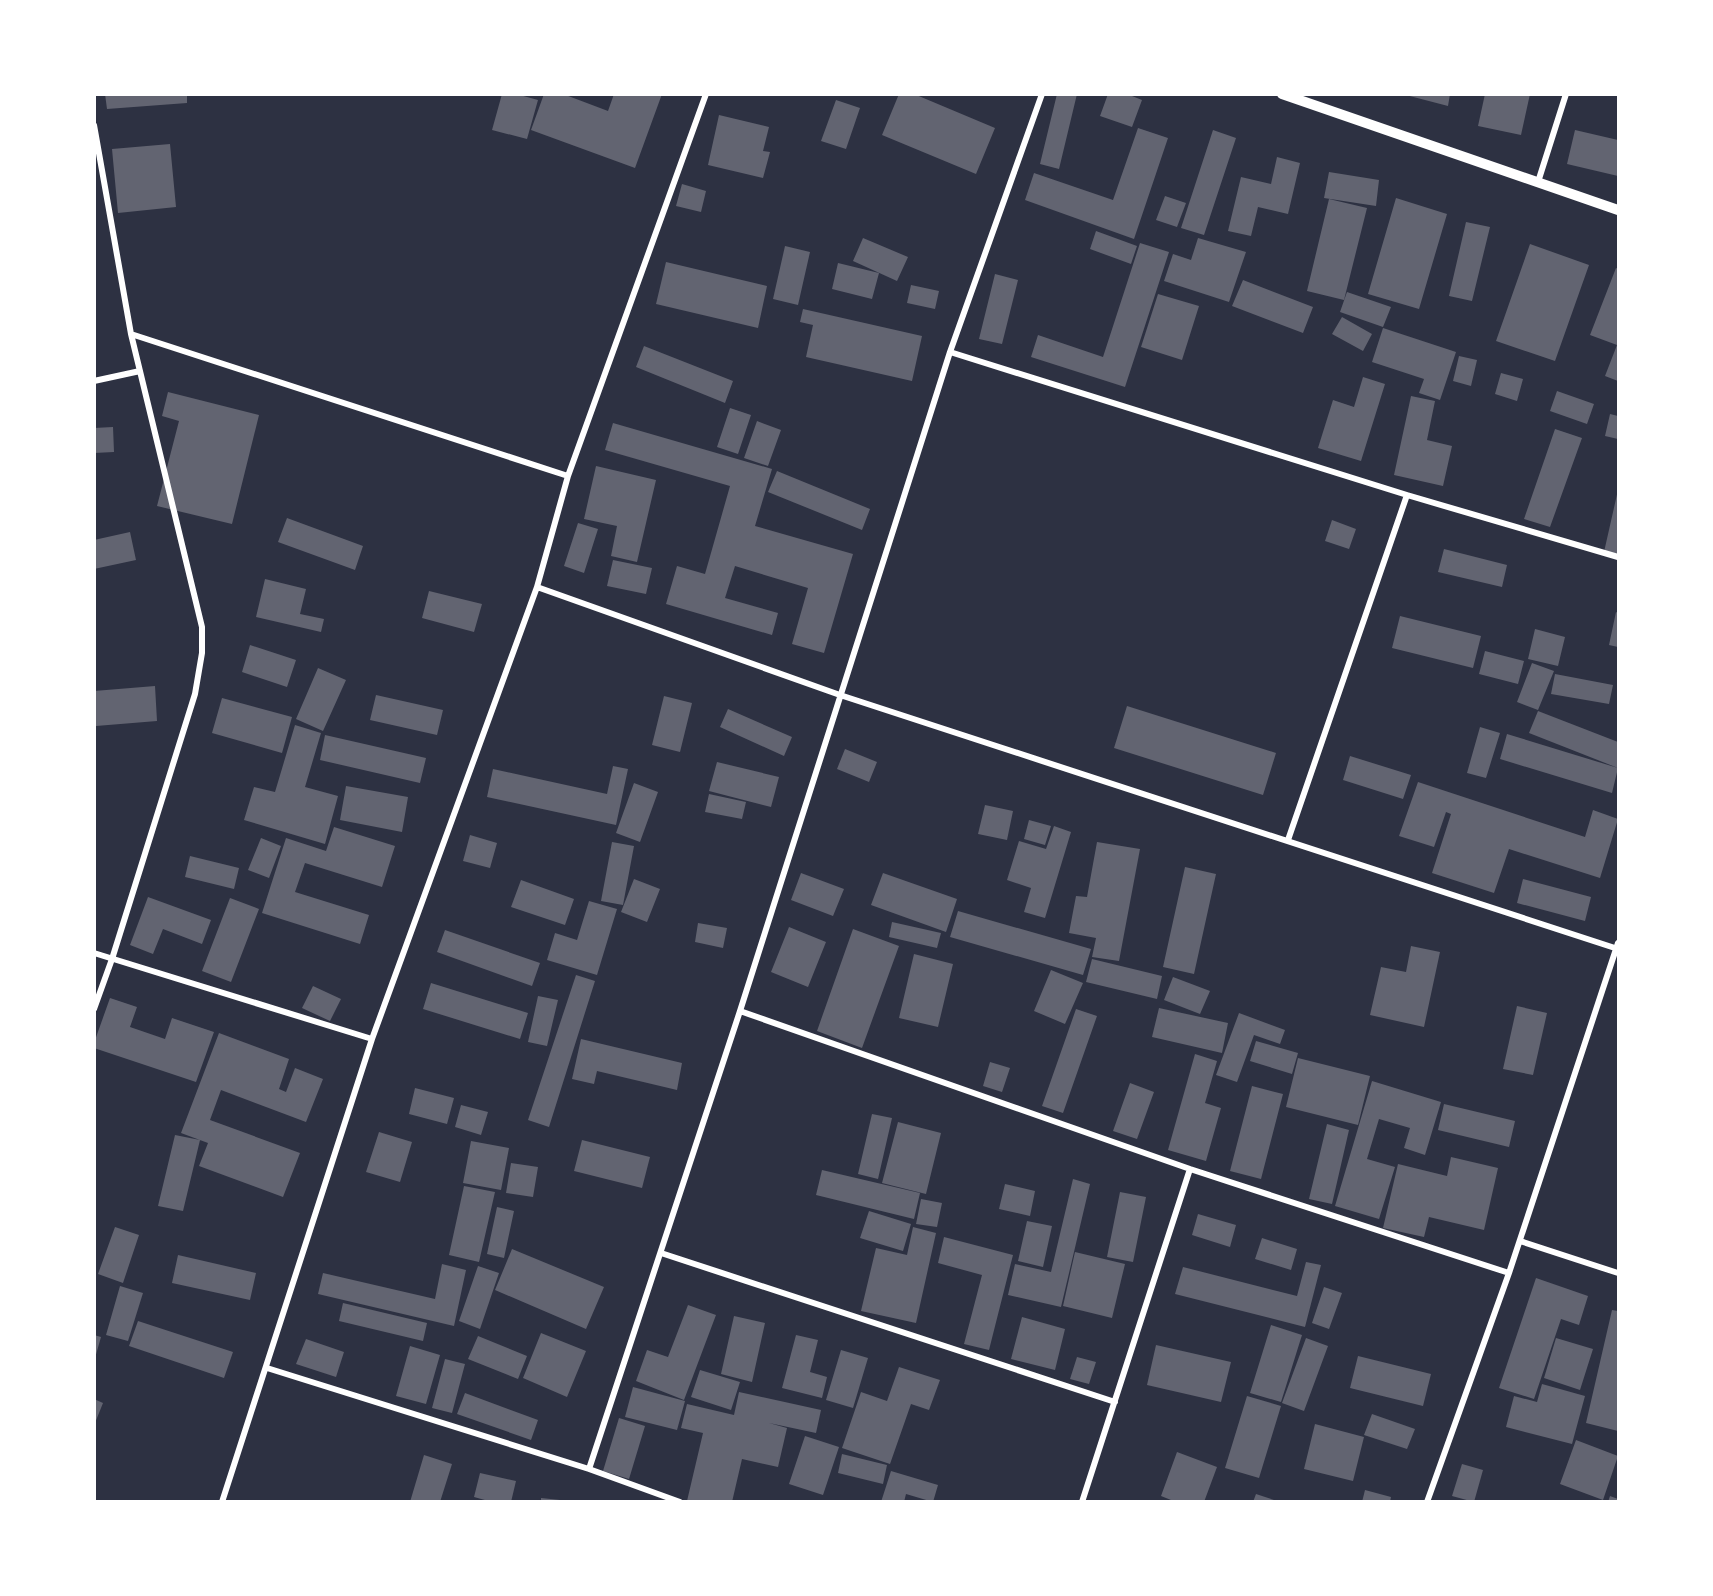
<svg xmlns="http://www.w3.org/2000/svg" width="1713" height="1596" font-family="Signika,sans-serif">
<rect width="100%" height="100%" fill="#2d3142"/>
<path fill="#626471" d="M105 94H187V103L107 109Z
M502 94H516L538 100 527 139 492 130Z
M544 94H563L608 111 614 94H662L635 168 531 130Z
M899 94H914L995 128 976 174 882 135Z
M1057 94H1077L1059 169 1040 164Z
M1108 94H1127L1142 100 1132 127 1100 116Z
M1402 94H1450L1448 106Z
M1485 94H1530L1521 135 1478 126Z
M836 100 860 108 846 149 821 141Z
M719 115 769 127 763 151 770 152 763 178 708 165Z
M1138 128 1168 138 1134 239 1025 200 1034 173 1113 200Z
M1213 130 1236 138 1204 235 1181 228Z
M1575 130 1618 140V176L1567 164Z
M170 144 176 207 118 213 112 149Z
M1277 157 1300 163 1288 214 1258 207 1251 236 1228 231 1241 177 1271 184Z
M1329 172 1379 180 1376 206 1324 198Z
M682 184 706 191 701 212 676 206Z
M1165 196 1186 203 1177 227 1156 220Z
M1396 198 1447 214 1419 309 1368 294Z
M1329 199 1367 208 1344 300 1307 291Z
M1466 222 1490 227 1472 301 1449 296Z
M1096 231 1137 246 1131 264 1090 249Z
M863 238 908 257 897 281 853 261Z
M1198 238 1246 252 1229 302 1164 281 1173 254 1191 260Z
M1140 243 1169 252 1125 387 1031 357 1038 335 1103 357Z
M1530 244 1589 265 1555 361 1496 341Z
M785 246 810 252 798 305 773 299Z
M666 262 767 286 758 328 656 304Z
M838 263 879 273 872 299 832 289Z
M1616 268 1618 269V381L1605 376 1617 345 1590 335Z
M995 274 1018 280 1002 344 979 339Z
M1243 280 1313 307 1303 333 1232 306Z
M911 285 939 291 935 309 907 303Z
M1347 292 1391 307 1383 327 1340 312Z
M1158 294 1199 306 1182 360 1141 347Z
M803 309 922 336 912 381 806 357 813 325 800 322Z
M1342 317 1372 334 1363 351 1332 334Z
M1383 328 1456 352 1440 400 1419 393 1424 379 1372 362Z
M644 346 733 381 725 403 636 367Z
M1459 356 1477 360 1471 386 1453 381Z
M1501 373 1523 379 1517 401 1495 394Z
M1363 377 1385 384 1361 461 1318 448 1333 400 1354 407Z
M1557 391 1594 404 1587 424 1550 411Z
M168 392 259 415 232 524 157 506 179 421 162 416Z
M1411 396 1435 401 1427 440 1452 446 1443 486 1394 475Z
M730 408 751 415 738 454 717 447Z
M1610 414 1618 416V439L1605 436Z
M757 421 781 430 768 466 744 458Z
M613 423 772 469 755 526 853 554 824 653 792 644 808 588 735 566 725 598 778 613 772 635 666 604 677 566 705 574 730 486 605 450Z
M113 427 114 452 94 453V428Z
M1555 429 1582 438 1550 527 1524 519Z
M596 466 656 480 637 562 611 556 617 526 584 519Z
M777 471 870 509 862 530 768 492Z
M1618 490V556L1604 552Z
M287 518 363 546 355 570 278 542Z
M1332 520 1356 529 1349 549 1325 541Z
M578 523 598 529 584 573 564 566Z
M130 532 136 560 94 569V540Z
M1444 549 1507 565 1502 587 1438 572Z
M613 560 652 568 646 594 607 586Z
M265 579 306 589 300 614 324 619 321 632 256 617Z
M429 591 482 604 474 632 422 618Z
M1616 612 1618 613V647L1609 645Z
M1400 616 1481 636 1473 668 1392 648Z
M1535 629 1565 637 1558 666 1528 659Z
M250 645 296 660 287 687 242 672Z
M1485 651 1524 661 1518 684 1479 674Z
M1532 663 1554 671 1538 710 1517 702Z
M318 668 346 680 323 731 296 719Z
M1555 674 1613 685 1609 704 1551 694Z
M155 686 157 721 96 726 94 691Z
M376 695 443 710 437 735 370 720Z
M664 696 692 703 680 752 652 745Z
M222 698 292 717 282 753 212 733Z
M1127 706 1276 753 1263 795 1114 748Z
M728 709 792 737 784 756 720 727Z
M1538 711 1618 742V768L1529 733Z
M295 725 321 733 305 787 338 796 325 844 244 820 254 787 275 792Z
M1480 727 1500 733 1486 778 1467 773Z
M1507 734 1618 768 1612 793 1500 759Z
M325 735 426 758 420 783 320 760Z
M845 749 877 762 869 782 837 769Z
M1350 756 1411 775 1403 799 1343 780Z
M717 762 779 777 771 807 709 791Z
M613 766 628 769 616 825 487 797 493 769 607 794Z
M1418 782 1585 837 1593 810 1618 819 1600 878 1509 849 1494 893 1432 873 1451 814 1446 812 1434 847 1399 836Z
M634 783 658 792 640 842 616 833Z
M346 786 408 797 402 832 340 820Z
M709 794 746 802 742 819 705 812Z
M985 805 1013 811 1007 840 978 834Z
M1029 820 1051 826 1045 845 1024 839Z
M1054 826 1071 832 1045 918 1024 912 1031 888 1007 880 1019 841 1046 849Z
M334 827 395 846 382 887 305 863 295 892 369 915 360 944 262 913 286 838 326 851Z
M470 835 497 843 490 868 463 861Z
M261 838 281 846 269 878 248 870Z
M612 842 634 846 623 905 601 901Z
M1097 842 1140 849 1119 961 1092 957 1096 938 1069 933 1076 896 1087 897Z
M190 856 239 868 234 889 185 877Z
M1185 867 1216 874 1194 974 1163 967Z
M801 873 844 889 833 916 791 900Z
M883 873 957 899 946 932 871 905Z
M634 879 660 889 647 922 621 912Z
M1523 879 1591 897 1585 921 1517 903Z
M521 880 574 899 565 925 511 907Z
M148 897 211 920 202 944 163 929 153 954 130 945Z
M230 898 259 909 231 982 202 971Z
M589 901 617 909 597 975 547 960 555 933 577 940Z
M958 911 1091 949 1083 975 950 937Z
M892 922 941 933 937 948 889 937Z
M698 923 727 928 723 948 695 942Z
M789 927 826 942 808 987 771 972Z
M853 929 899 946 862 1048 817 1031Z
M445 930 540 963 532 986 437 952Z
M1411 946 1440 952 1424 1027 1370 1015 1381 967 1406 972Z
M914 954 953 964 938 1027 899 1018Z
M1092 959 1162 976 1157 999 1086 982Z
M1051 970 1083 983 1065 1024 1034 1011Z
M576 975 595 981 549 1127 528 1120Z
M1173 977 1210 991 1200 1014 1164 1000Z
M431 983 528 1013 520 1039 423 1009Z
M313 986 341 999 330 1021 302 1008Z
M538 996 558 1000 547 1046 528 1042Z
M110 998 137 1007 130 1027 165 1039 172 1018 214 1032 196 1082 94 1048V1043Z
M1517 1006 1547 1013 1533 1075 1503 1069Z
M1159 1008 1228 1023 1222 1053 1152 1037Z
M1076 1009 1097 1016 1063 1113 1042 1106Z
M1239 1013 1285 1030 1280 1044 1254 1035 1237 1082 1216 1075Z
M219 1033 289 1059 279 1089 286 1092 295 1068 323 1079 306 1122 221 1090 210 1120 300 1153 283 1197 199 1166 208 1143 181 1133Z
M581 1039 682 1063 677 1090 597 1071 594 1084 572 1079Z
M1256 1041 1298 1053 1292 1074 1250 1061Z
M1195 1054 1217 1061 1205 1103 1221 1108 1206 1161 1168 1150Z
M1298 1058 1370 1076 1358 1125 1286 1107Z
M990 1062 1010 1068 1002 1092 983 1086Z
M1372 1081 1441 1102 1425 1155 1404 1148 1410 1128 1379 1119 1367 1159 1395 1167 1379 1219 1335 1206Z
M1130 1083 1154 1092 1137 1139 1113 1131Z
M1252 1086 1283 1094 1261 1179 1230 1171Z
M415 1088 454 1098 447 1124 409 1114Z
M1444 1104 1515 1121 1509 1147 1438 1130Z
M461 1105 488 1112 481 1135 455 1127Z
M872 1114 892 1118 878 1179 858 1174Z
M898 1122 941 1133 926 1194 882 1183Z
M1327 1124 1349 1130 1332 1204 1309 1199Z
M379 1132 412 1142 400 1182 366 1172Z
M175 1135 200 1140 183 1211 158 1206Z
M582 1140 650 1157 642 1188 574 1171Z
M471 1141 509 1148 501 1190 463 1183Z
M1451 1157 1498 1168 1484 1230 1429 1217 1424 1237 1383 1228 1398 1164 1447 1176Z
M511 1163 538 1167 533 1197 506 1193Z
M822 1170 920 1193 914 1219 816 1195Z
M1073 1179 1090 1184 1061 1307 1008 1295 1015 1264 1051 1272Z
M1005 1184 1035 1191 1030 1216 999 1209Z
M464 1186 495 1192 479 1262 449 1255Z
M1120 1192 1146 1197 1133 1262 1107 1257Z
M921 1199 942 1203 937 1227 916 1224Z
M497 1207 514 1211 504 1258 487 1254Z
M869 1211 911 1224 903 1251 860 1238Z
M1198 1214 1236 1225 1230 1247 1192 1235Z
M1027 1221 1052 1226 1043 1267 1018 1261Z
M115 1227 139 1235 123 1283 98 1274Z
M913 1227 936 1233 916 1323 861 1311 876 1248 907 1255Z
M944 1237 1013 1255 989 1350 964 1344 982 1275 938 1263Z
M1262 1238 1297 1249 1291 1270 1255 1259Z
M512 1249 604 1287 586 1329 495 1290Z
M1075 1252 1125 1264 1112 1318 1063 1306Z
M178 1255 256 1273 250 1300 172 1283Z
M1306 1262 1321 1265 1305 1327 1175 1294 1183 1267 1297 1296Z
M442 1264 466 1270 454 1326 318 1294 323 1273 435 1299Z
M478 1266 499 1273 480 1329 459 1321Z
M1536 1278 1588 1296 1579 1325 1561 1319 1534 1399 1499 1388Z
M120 1286 143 1293 128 1341 106 1335Z
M1324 1287 1342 1293 1329 1329 1312 1323Z
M343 1303 427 1323 423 1341 339 1321Z
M688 1305 716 1315 684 1400 636 1381 647 1350 668 1357Z
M1612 1310 1618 1311V1431L1586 1423Z
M734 1316 765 1323 752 1382 721 1374Z
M1022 1317 1065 1329 1055 1370 1011 1359Z
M138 1321 233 1352 224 1378 129 1346Z
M1271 1325 1302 1335 1281 1402 1250 1393Z
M541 1333 586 1351 567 1397 523 1378Z
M94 1335 101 1337 95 1358H94Z
M796 1335 818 1340 810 1372 827 1377 822 1398 782 1388Z
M478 1336 527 1356 518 1379 468 1359Z
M1306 1338 1328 1346 1304 1411 1282 1403Z
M1556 1338 1593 1349 1580 1390 1544 1378Z
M306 1339 344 1352 336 1377 296 1364Z
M1156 1345 1231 1362 1221 1402 1147 1385Z
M410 1346 440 1355 426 1404 396 1396Z
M841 1350 868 1358 853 1408 826 1400Z
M1358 1356 1431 1374 1423 1406 1350 1388Z
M1077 1357 1096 1362 1089 1384 1070 1379Z
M445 1359 465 1364 452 1413 432 1408Z
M899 1367 940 1380 929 1410 911 1404 890 1464 842 1448 861 1392 887 1401Z
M700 1370 740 1382 731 1410 691 1397Z
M1542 1384 1585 1396 1572 1444 1506 1427 1514 1396 1537 1402Z
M633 1387 685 1401 677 1430 625 1417Z
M739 1392 821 1410 816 1433 769 1423 787 1428 778 1467 742 1459 732 1502 687 1501 703 1433 681 1428 687 1404 734 1415Z
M465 1393 538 1420 531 1440 457 1414Z
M1247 1396 1281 1406 1259 1478 1225 1468Z
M94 1399 103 1403 95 1423H94Z
M1372 1414 1415 1429 1407 1449 1364 1435Z
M619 1418 645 1426 629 1479 603 1471Z
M1315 1424 1364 1437 1353 1481 1304 1469Z
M805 1436 839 1447 823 1495 789 1484Z
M1576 1440 1618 1456 1603 1500 1560 1484Z
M1177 1452 1217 1467 1204 1502H1176L1161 1496Z
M842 1454 887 1465 883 1484 838 1473Z
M424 1455 452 1464 440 1502H410Z
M1462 1464 1483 1470 1474 1502 1452 1496Z
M891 1471 938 1485 933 1502 906 1494 904 1502H881Z
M480 1473 516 1481 511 1502H492L474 1497Z
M1365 1490 1391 1497 1390 1502H1362Z
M1256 1494 1277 1501V1502H1253Z
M1610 1496 1618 1499V1502H1608Z
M541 1498 560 1500V1502H541Z"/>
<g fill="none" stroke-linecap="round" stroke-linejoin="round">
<path stroke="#fff" stroke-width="6" d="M94 125 131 334 202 627V653L195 694 112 959 94 1009
M1538 182 1566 94
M131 334 568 476
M950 352 1407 495 1618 557
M94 381 140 371
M537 587 840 695 1618 949
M1288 840 1407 495
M94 953 372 1039
M740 1011 1190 1169 1509 1273
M1520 1241 1618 1273
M661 1253 1115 1402
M267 1368 589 1469 680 1502
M589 1469 740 1011 950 352 1042 94
M222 1502 372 1039 537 587 568 476 706 94
M1082 1502 1190 1169
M1427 1502 1509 1273 1618 943"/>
<path stroke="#fff" stroke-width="10" d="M1282 94 1618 210"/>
</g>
<rect width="1713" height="1596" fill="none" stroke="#ffffff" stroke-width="192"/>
</svg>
